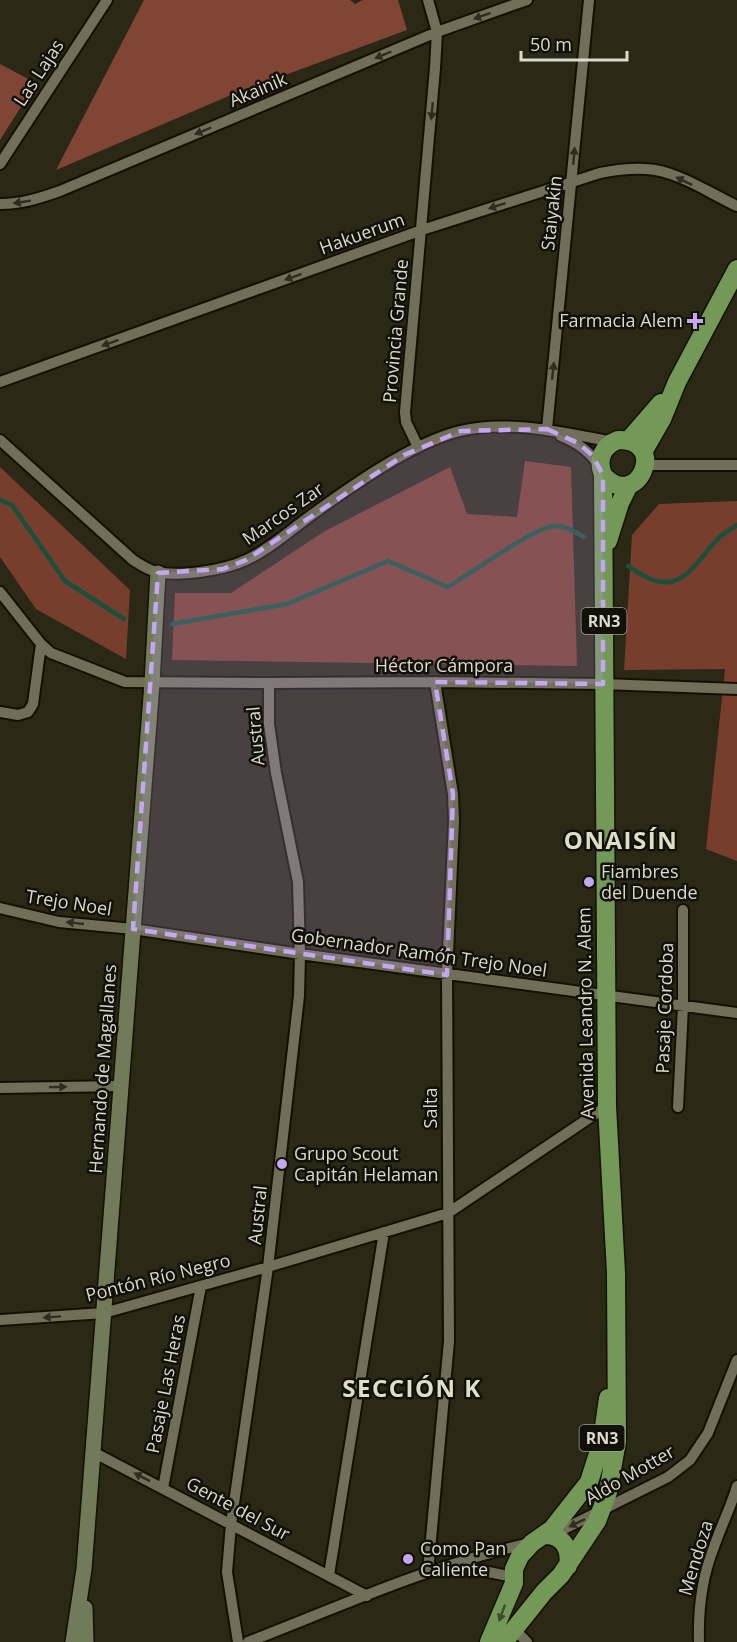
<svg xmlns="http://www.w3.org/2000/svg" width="737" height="1642" font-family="'Open Sans',sans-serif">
<rect width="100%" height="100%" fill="#2b2816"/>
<path fill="#773e2e" d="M525 461 571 467 577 666 172 660 175 593H231L325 531 450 467 467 514 517 517Z
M0 467 130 590 126 659 36 609 0 557Z
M737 501V861L706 849 725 669 624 670 632 535 659 504Z"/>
<path fill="#814535" d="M144 0H350L355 4 363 0H398L407 30 231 95 56 170Z
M0 64 36 83 0 140Z"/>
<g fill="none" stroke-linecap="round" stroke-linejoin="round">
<path stroke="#18503b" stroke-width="4.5" d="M0 500 12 505 65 581 124 619
M628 566C639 573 650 581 663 582 689 585 704 550 721 536 726 532 732 529 737 525
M172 624 287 604 388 561 448 587C468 575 535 527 554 526 565 525 575 532 584 537"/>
<defs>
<path id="street" d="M0 164 107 0
M0 204C22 204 40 198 60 191L437 32 527 0
M0 382 422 230 600 173C615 170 631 168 646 169 676 170 711 194 737 206
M547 429 589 0
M561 436C578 443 589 451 600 466
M0 440 133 560C141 565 148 570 157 572 180 577 225 570 246 560 268 550 287 533 306 519 347 489 411 443 460 431 508 419 566 433 613 442
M418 447 406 422 405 412 435 68 437 32 428 0
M645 465H737
M0 592 41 644 51 653 125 682 269 683 435 682 603 684 737 689
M0 712 18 715 28 712 33 704 41 644
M0 908 59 922 133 929 300 954 737 1013
M0 1088 121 1086
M678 1107 683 1006V910
M0 1320 104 1313 268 1267 448 1213 607 1106
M93 1452 367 1596
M163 1488 201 1286
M552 1535 668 1477 690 1460 708 1433 737 1360
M454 1565 513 1577
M428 1572 449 1341 447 975 454 821 453 794 435 682
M329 1575 384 1232
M515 1630 527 1642
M238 1642 227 1572 231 1524 268 1267 299 996 300 954 298 882 276 773 269 724V683
M248 1642C341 1606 433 1564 531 1543
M699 1642C698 1609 702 1577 714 1547 721 1526 731 1507 737 1486"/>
<path id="secondary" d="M85 1608 86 1642
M73 1642 84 1569 152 683 158 573"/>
<path id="highway" d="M628 441 661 403
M643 452 662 419 677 382 737 269
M608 541 620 503 629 485
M545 1535C563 1535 571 1549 568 1566
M489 1642 514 1583V1569L520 1556 532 1543 552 1529 589 1482 602 1441 608 1398
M504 1642 544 1592 561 1575 597 1521 608 1492 617 1441 616 1273 607 1106 603 475C597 460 602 446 618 440 670 439 637 513 603 475"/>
</defs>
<use href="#street" stroke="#141102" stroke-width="14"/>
<use href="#secondary" stroke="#141102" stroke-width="18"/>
<use href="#highway" stroke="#141102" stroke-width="21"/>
<use href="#street" stroke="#716e59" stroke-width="10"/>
<use href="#secondary" stroke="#727b59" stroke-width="15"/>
<use href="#highway" stroke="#749858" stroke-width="18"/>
</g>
<defs><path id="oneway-solid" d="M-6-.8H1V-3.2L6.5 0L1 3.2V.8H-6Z" transform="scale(1.5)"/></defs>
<g fill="#2e2d21">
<use href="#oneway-solid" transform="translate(482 16) rotate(161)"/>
<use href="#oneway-solid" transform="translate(383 55) rotate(157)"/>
<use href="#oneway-solid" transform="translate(432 111) rotate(95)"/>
<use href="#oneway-solid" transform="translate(203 131) rotate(157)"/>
<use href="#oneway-solid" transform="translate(574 156) rotate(-85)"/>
<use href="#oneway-solid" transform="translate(684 181) rotate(-154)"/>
<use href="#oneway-solid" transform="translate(22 202) rotate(171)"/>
<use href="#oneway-solid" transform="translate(497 206) rotate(162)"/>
<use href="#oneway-solid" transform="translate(293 277) rotate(160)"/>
<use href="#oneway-solid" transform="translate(110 343) rotate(160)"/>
<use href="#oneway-solid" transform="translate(553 371) rotate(-84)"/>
<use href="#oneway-solid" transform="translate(75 923) rotate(-174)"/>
<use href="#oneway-solid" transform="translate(58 1087) rotate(-1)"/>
<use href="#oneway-solid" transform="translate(52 1317) rotate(176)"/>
<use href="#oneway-solid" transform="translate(142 1477) rotate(-153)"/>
<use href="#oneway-solid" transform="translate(577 1523) rotate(154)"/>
</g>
<use fill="#3e4e2d" href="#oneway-solid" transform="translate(502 1613) rotate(110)"/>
<path fill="#c3a7f2" fill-opacity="0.2" stroke="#c3a7f2" stroke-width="4.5" stroke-dasharray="12 8" stroke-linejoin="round" d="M547 429 578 443 592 455 603 475V684L435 682 453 794 447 975 133 929 158 573 223 569 246 560 404 455 461 431Z"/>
<g fill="#c3a7f2" stroke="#121109" stroke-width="2">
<path d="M692 312h6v6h6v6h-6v6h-6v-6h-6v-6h6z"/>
<circle cx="589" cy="882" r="6"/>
<circle cx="282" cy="1164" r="6"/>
<circle cx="408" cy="1559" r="6"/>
</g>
<g text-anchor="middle" stroke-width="5" stroke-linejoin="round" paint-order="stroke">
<g fill="#121109" stroke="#9f9e93" stroke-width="1.5">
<rect x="581.5" y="608" width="45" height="26" rx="4.5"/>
<rect x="579.5" y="1425" width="45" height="26" rx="4.5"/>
</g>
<g font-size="16" font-weight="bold" fill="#dbdace">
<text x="604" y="627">RN3</text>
<text x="602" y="1444">RN3</text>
</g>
<g font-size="18" fill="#dbdace" stroke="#121109">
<text transform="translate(39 73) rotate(-57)" y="6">Las Lajas</text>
<text transform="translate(258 90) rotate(-23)" y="6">Akainik</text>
<text transform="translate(552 213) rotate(-84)" y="6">Staiyakin</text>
<text transform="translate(362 234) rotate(-20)" y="6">Hakuerum</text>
<text transform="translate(396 331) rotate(-85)" y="6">Provincia Grande</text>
<text transform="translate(283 514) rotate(-35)" y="6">Marcos Zar</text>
<text x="444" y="672">Héctor Cámpora</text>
<text transform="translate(256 736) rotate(-95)" y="6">Austral</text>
<text transform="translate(69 903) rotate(9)" y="6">Trejo Noel</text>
<text transform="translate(419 953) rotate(8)" y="6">Gobernador Ramón Trejo Noel</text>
<text transform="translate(665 1008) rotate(-88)" y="6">Pasaje Cordoba</text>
<text transform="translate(586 1013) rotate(-91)" y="6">Avenida Leandro N. Alem</text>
<text transform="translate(103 1069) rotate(-86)" y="6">Hernando de Magallanes</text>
<text transform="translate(431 1108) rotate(-90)" y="6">Salta</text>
<text transform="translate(258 1215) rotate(-84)" y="6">Austral</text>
<text transform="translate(158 1278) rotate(-14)" y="6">Pontón Río Negro</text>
<text transform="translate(166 1384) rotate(-79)" y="6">Pasaje Las Heras</text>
<text transform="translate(630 1475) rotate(-30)" y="6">Aldo Motter</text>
<text transform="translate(238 1509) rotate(28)" y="6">Gente del Sur</text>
<text transform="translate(696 1558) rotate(-73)" y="6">Mendoza</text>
</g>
<g font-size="18" fill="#dbdace" stroke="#121109" text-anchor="start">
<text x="683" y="327" text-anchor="end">Farmacia Alem</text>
<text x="601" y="878">Fiambres<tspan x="601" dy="21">del Duende</tspan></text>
<text x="294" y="1160">Grupo Scout<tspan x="294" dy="21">Capitán Helaman</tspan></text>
<text x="420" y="1555">Como Pan<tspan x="420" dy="21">Caliente</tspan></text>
</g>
<g font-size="24" font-weight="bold" letter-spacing="1.5" fill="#e1dec7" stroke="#121109">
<text x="621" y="849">ONAISÍN</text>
<text x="412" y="1397">SECCIÓN K</text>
</g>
</g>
<path d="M521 51v9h106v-9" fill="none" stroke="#dbdace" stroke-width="3"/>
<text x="530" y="51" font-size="18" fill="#dbdace" stroke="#121109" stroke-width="4.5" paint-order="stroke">50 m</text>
</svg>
